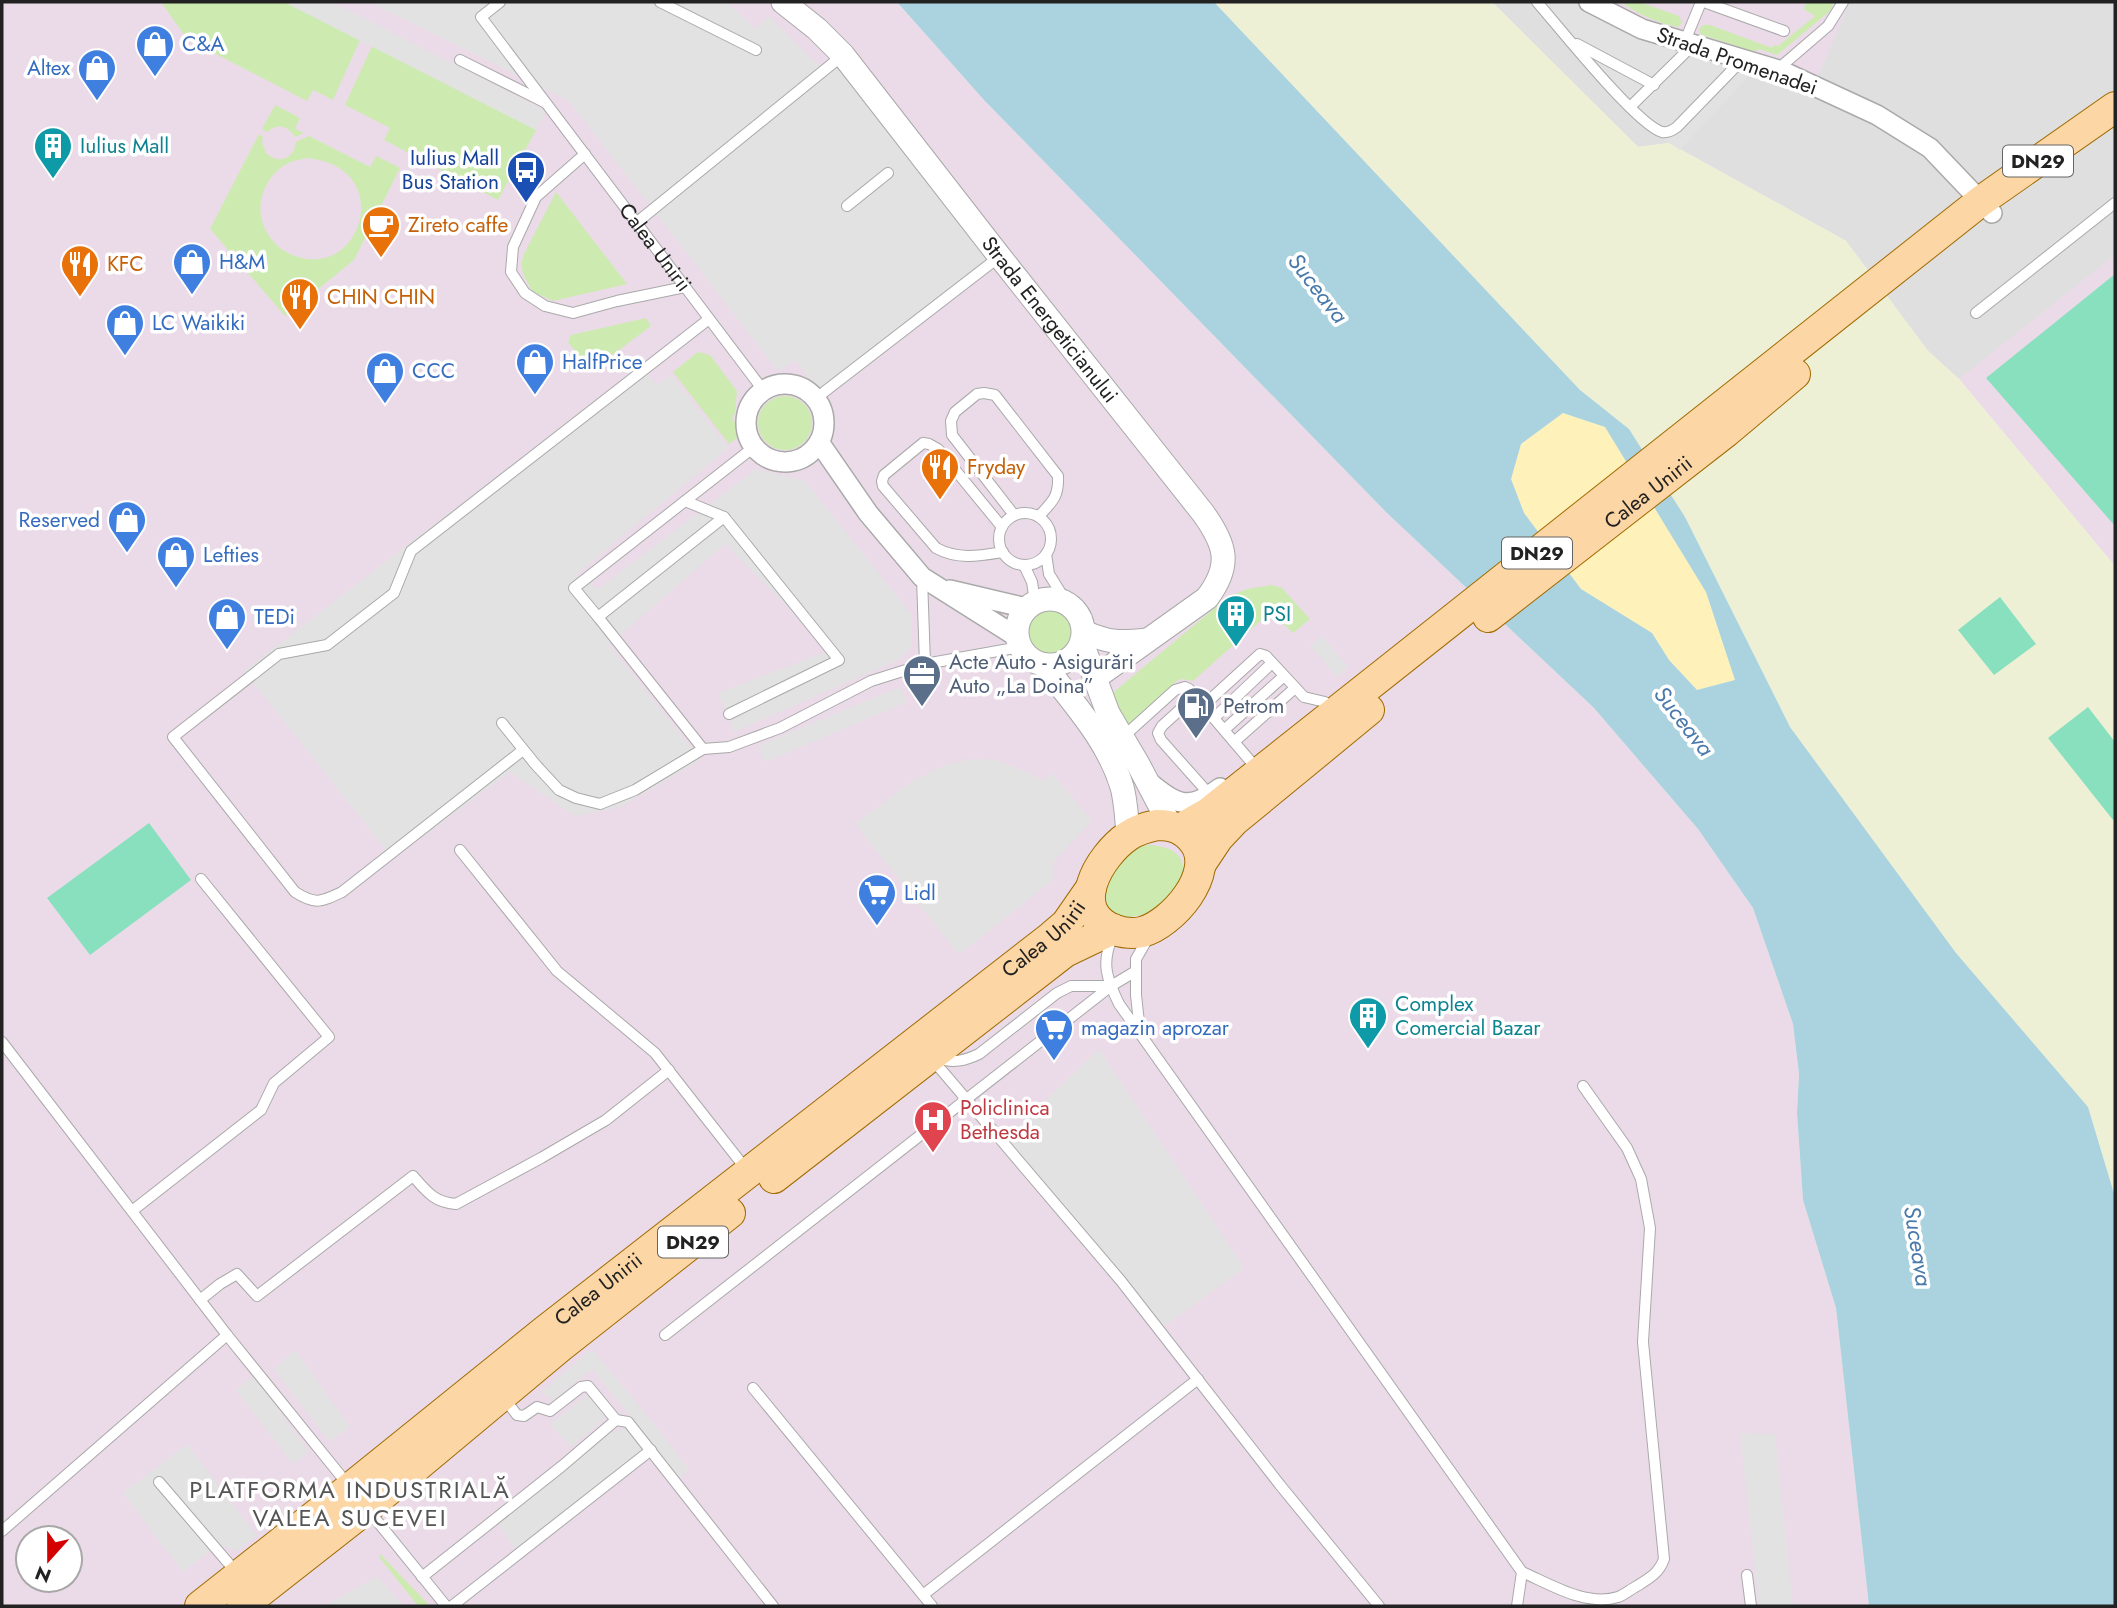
<svg xmlns="http://www.w3.org/2000/svg" width="2117" height="1608" font-family="Jost,sans-serif">
<rect width="100%" height="100%" fill="#f2efe9"/>
<path fill="#e0dfdf" d="M1492 2H2115V264L1986 378 1959 379 1928 351 1846 241 1669 143 1638 147Z"/>
<path fill="#ebdbe8" fill-rule="evenodd" d="M2 2H897L984 100 1386 512 1594 708 1698 829 1753 908 1793 1024 1799 1074 1797 1113 1803 1200 1836 1308 1869 1606H2ZM28 1538H70V1580H28Z
M1608 2H1850L1817 78 1652 39Z
M2115 255V566L1959 379Z"/>
<path fill="#eef0d5" d="M1214 2H1492L1638 147 1669 143 1846 241 1928 351 1959 379 2115 566V1197L2088 1107 1956 953 1790 727 1685 517 1629 429 1580 390Z"/>
<path fill="#cdebb0" fill-rule="evenodd" d="M161 2H284L360 40 333 100 313 90 307 101 187 39Z
M1621 2H1643L1645 4 1679 16 1682 23 1678 27C1657 23 1638 14 1621 2Z
M1806 2H1834L1830 11 1777 55 1759 49 1755 52 1700 34 1699 29 1703 25H1710L1772 48 1773 45 1778 46 1815 16 1804 9Z
M372 46 536 130 498 200 384 140 390 128 345 105Z
M275 105 300 118 295 129 304 133 295 137C288 125 277 123 267 132L262 129Z
M259 134 263 137 262 142 266 153C279 165 294 159 296 142L309 136 370 167 376 156 400 168 354 260 285 316 210 229ZM307 158C394 166 364 273 302 258 285 254 273 245 265 229 253 205 266 172 291 162 296 160 302 159 307 158Z
M556 192 627 284 553 301 532 291 524 276 521 265 524 254Z
M646 318 651 326 595 368H589L568 342 571 335Z
M698 352 710 355 737 391 735 413 732 418 739 429 737 438 729 444 673 372Z
M758 423a27 27 0 1 1 54 0a27 27 0 1 1-54 0Z
M1272 585 1282 588 1310 619 1293 633 1273 614 1267 615 1193 681 1182 679 1178 680 1130 725 1112 702 1113 694 1116 690 1228 597 1247 589Z
M1018 632a32 32 0 1 1 64 0a32 32 0 1 1-64 0Z
M1146 845C1163 845 1186 851 1183 873 1182 885 1171 895 1163 903 1146 919 1107 927 1105 894 1104 887 1104 880 1108 873 1111 869 1116 866 1120 862 1129 854 1135 847 1146 845Z
M380 1554 430 1606H418L379 1557Z"/>
<path fill="#fff1ba" d="M1563 413 1605 427 1706 592 1735 680 1697 690 1669 660 1652 633 1581 589 1524 513 1511 479 1521 444Z"/>
<path fill="#88e0be" d="M2115 274V526L1986 378Z
M2000 597 2036 644 1994 675 1958 630Z
M2088 707 2115 742V818L2113 820 2048 738Z
M149 823 191 880 90 955 47 898Z"/>
<path fill="#e2e2e2" d="M284 2H332L546 111 536 130Z
M369 2H706L708 4 710 2H727L755 29 769 16 823 70 843 55 1000 257 821 394 795 360 778 371 569 101Z
M1531 2H1579L1603 19 1674 48 1749 74 1747 78 1680 150 1669 143 1622 107Z
M641 365 656 385 671 375 728 448 576 575 598 589 756 469 805 481 912 615V646L898 660 734 732 718 693 831 650 725 544 609 645 701 760 620 807 575 816 510 772 393 859 244 671Z
M1322 636 1348 667 1337 677 1310 646Z
M900 687 907 702 765 762 758 746Z
M972 759 995 760 1029 773 1042 781 1052 773 1092 821 1054 861 1053 880 961 953 956 951 855 824 911 782 945 765Z
M1099 1049 1244 1268 1159 1330 1003 1141Z
M592 1349 658 1429 689 1470 679 1477 592 1369 553 1400 541 1392Z
M295 1350 350 1427 329 1441 274 1369Z
M254 1376 309 1452 293 1464 236 1390Z
M589 1393 608 1416 571 1447 550 1424Z
M624 1428 636 1436 645 1448 515 1549 498 1524 609 1434Z
M1740 1433 1775 1434 1793 1606H1759Z
M187 1444 257 1536 236 1551 219 1544 183 1572 123 1493Z
M378 1576 402 1606H326L333 1601Z"/>
<path fill="#aad3df" fill-rule="evenodd" d="M897 2H1214L1580 390 1629 429 1685 517 1790 727 1956 953 2088 1107 2115 1197V1606H1869L1836 1308 1803 1200 1797 1113 1799 1074 1793 1024 1753 908 1698 829 1594 708 1386 512 984 100ZM1563 413 1605 427 1706 592 1735 680 1697 690 1669 660 1652 633 1581 589 1524 513 1511 479 1521 444Z"/>
<g fill="none" stroke-linecap="round" stroke-linejoin="round">
<defs>
<g id="service">
<path id="s1" d="M500 2 481 17 763 390"/>
<path d="M660 2 756 50"/>
<path d="M1537 2C1558 26 1637 125 1662 132 1668 133 1673 130 1677 127L1743 59"/>
<path d="M1704 2 1784 31"/>
<path d="M1685 41 1701 2"/>
<path d="M1577 44 1654 85"/>
<path d="M460 60 544 102"/>
<path d="M1778 69 1828 26 1843 2"/>
<path d="M1630 107 1694 44"/>
<path d="M585 154 536 197 513 247 511 272 525 293 545 306 573 313 617 301 685 287"/>
<path d="M847 206 888 173"/>
<path d="M636 223 843 55"/>
<path d="M1976 313 2115 203"/>
<path d="M815 399 999 257"/>
<path d="M685 501 724 517 839 660 729 714"/>
<circle cx="1025" cy="539" r="26"/>
<path d="M1014 515 952 435 951 421 955 412 977 394 984 393 995 395 1058 476C1059 497 1052 502 1039 516"/>
<path d="M1002 527 938 449 929 444 923 443 884 475 882 481 883 486 936 548C958 560 979 556 1003 552"/>
<path d="M1046 554 1049 574 1067 603"/>
<path d="M1024 565 1032 582 1035 602"/>
<path d="M922 578 925 664"/>
<path d="M598 617 574 588 754 447"/>
<path d="M1195 696 1162 726 1158 733 1161 740 1210 795"/>
<path d="M1203 706 1260 654 1266 656 1304 697 1325 702"/>
<path d="M1214 718 1272 663"/>
<path d="M502 723 535 764 559 790 576 798 600 804 635 790 703 749 729 747 780 728 871 681 925 664 1020 647"/>
<path d="M1224 730 1284 676"/>
<path d="M1123 737 1175 690 1185 687 1189 689 1252 763"/>
<path d="M1234 742 1295 688"/>
<path d="M703 749 598 617 724 517"/>
<path d="M523 750 342 892C321 902 315 905 295 892L173 737 279 654 327 645 394 593 411 551 709 319"/>
<path d="M460 850 557 971 655 1053 746 1169"/>
<path d="M1112 938C1101 964 1107 979 1119 1004L1522 1572 1517 1606"/>
<path d="M1140 1032 1136 995V959L1148 938"/>
<path d="M2 1042 227 1335 349 1486"/>
<path d="M932 1059 1121 1281 1280 1485 1379 1606"/>
<path d="M938 1059C954 1063 964 1061 979 1054L1057 993 1071 986H1111"/>
<path d="M132 1211 261 1110 274 1083 329 1037 201 879"/>
<path d="M200 1300 220 1284 237 1274 257 1296 413 1176C427 1192 434 1202 456 1204L541 1158 606 1120 669 1070"/>
<path d="M665 1335 1111 986 1136 971"/>
<path d="M753 1388 932 1606"/>
<path d="M504 1398 517 1415 524 1416 537 1407 550 1411 581 1387 588 1386 616 1420"/>
<path d="M159 1482 236 1572"/>
<path d="M369 1511 446 1606"/>
<path d="M2 1531 227 1335"/>
<path d="M1522 1572C1550 1584 1586 1607 1618 1597 1624 1595 1631 1589 1637 1586 1650 1578 1659 1573 1664 1559L1643 1342 1650 1228 1641 1179 1627 1148 1583 1086"/>
<path d="M1747 1575 1751 1606"/>
<path d="M422 1577 562 1466 616 1420 628 1422 773 1606"/>
<path d="M923 1595 1198 1379"/>
<path d="M452 1606 651 1450"/>
</g>
<path id="minor" d="M1589 2 1642 29 1782 71 1877 115 1930 148 1992 213
M746 423a39 39 0 1 1 78 0a39 39 0 1 1-78 0Z
M819 442 868 513 922 577 1017 637
M950 590 1026 608
M1149 782C1177 806 1189 811 1220 788"/>
<g id="tertiary">
<path id="s2" d="M783 2 817 29 843 55 1000 257 1203 513C1226 545 1232 565 1207 598L1095 678"/>
<circle cx="1050" cy="632" r="33"/>
<path d="M1084 632C1110 643 1119 643 1147 640"/>
<path d="M1082 643 1108 713 1138 764 1170 825"/>
<path d="M1044 665C1073 703 1108 740 1122 787 1126 802 1127 820 1128 836"/>
</g>
<g id="primary">
<path id="s3" d="M1488 617 1726 432 1795 374"/>
<path d="M1157 825C1173 825 1184 829 1194 842 1217 873 1172 924 1142 932 1133 934 1124 933 1115 930 1066 911 1099 856 1128 836 1137 830 1147 827 1157 825Z"/>
<path d="M1180 829 1208 813 1981 201 2115 107"/>
<path d="M1202 862 1218 838 1234 821 1369 710"/>
<path d="M774 1178 1065 952 1113 929"/>
<path id="s4" d="M200 1606 350 1488 546 1330 1052 936 1066 924 1091 888"/>
<path d="M242 1606 367 1508 560 1347 730 1213"/>
</g>
</defs>
<use href="#service" stroke="#a9a9a9" stroke-width="12"/>
<use href="#minor" stroke="#a9a9a9" stroke-width="22"/>
<use href="#tertiary" stroke="#a9a9a9" stroke-width="25"/>
<use href="#primary" stroke="#a06b00" stroke-width="32"/>
<use href="#service" stroke="#fff" stroke-width="10"/>
<use href="#minor" stroke="#fff" stroke-width="19"/>
<use href="#tertiary" stroke="#fff" stroke-width="23"/>
<use href="#primary" stroke="#fcd6a4" stroke-width="30"/>
</g>
<defs>
<symbol id="shop-pin" viewBox="-11 -11 22 30"><path d="M0 17L-7.5 6A9.5 9.5 0 1 1 7.5 6Z" fill="#3f7fe0" stroke="#fff"/><path d="M-5-2.5h2.3a2.7 3.5 0 0 1 5.4 0H5L5.5 6h-11ZM-1.5-2.5h3a1.5 2.3 0 0 0-3 0Z" fill="#fff"/></symbol>
<symbol id="building-pin" viewBox="-11 -11 22 30"><path d="M0 17L-7.5 6A9.5 9.5 0 1 1 7.5 6Z" fill="#0f9aa8" stroke="#fff"/><path d="M-4-6H4V6H1V3H-1V6H-4ZM-2.5-4.3h1.7v1.8h-1.7ZM.8-4.3h1.7v1.8H.8ZM-2.5-1h1.7V.8h-1.7ZM.8-1h1.7V.8H.8Z" fill="#fff"/></symbol>
<symbol id="bus-pin" viewBox="-11 -11 22 30"><path d="M0 17L-7.5 6A9.5 9.5 0 1 1 7.5 6Z" fill="#1a4fb4" stroke="#fff"/><path d="M-5-6H5V4H4V6H2V4H-2V6H-4V4H-5ZM-3.5-4V0h7V-4ZM-3.5 1.2v1.5H-2V1.2ZM2 1.2v1.5H3.5V1.2Z" fill="#fff"/></symbol>
<symbol id="cafe-pin" viewBox="-11 -11 22 30"><path d="M0 17L-7.5 6A9.5 9.5 0 1 1 7.5 6Z" fill="#e8710a" stroke="#fff"/><path d="M-5.5-4.5H6V0H3Q3 3.5 0 3.5H-2.5Q-5.5 3.5-5.5 0ZM3-3.2v2h1.7v-2ZM-6 4.5H4V6H-6Z" fill="#fff"/></symbol>
<symbol id="restaurant-pin" viewBox="-11 -11 22 30"><path d="M0 17L-7.5 6A9.5 9.5 0 1 1 7.5 6Z" fill="#e8710a" stroke="#fff"/><path d="M-5-6h1v4h1v-4h1v4h1v-4h1v5L-1.5 .5V6h-2V.5L-5-1ZM5-6V6H3V1.5H1.5Q1.5-4 5-6Z" fill="#fff"/></symbol>
<symbol id="office-pin" viewBox="-11 -11 22 30"><path d="M0 17L-7.5 6A9.5 9.5 0 1 1 7.5 6Z" fill="#5c6f8a" stroke="#fff"/><path d="M-6-3h4V-5.5h4V-3h4V5H-6ZM-1-4.5V-3h2v-1.5ZM-6 0V1H6V0Z" fill="#fff"/></symbol>
<symbol id="fuel-pin" viewBox="-11 -11 22 30"><path d="M0 17L-7.5 6A9.5 9.5 0 1 1 7.5 6Z" fill="#5c6f8a" stroke="#fff"/><path d="M-5.5-6h7V0h2V4h1.3V-2.5L3-4.5l.8-.8L6-3V5H2.5V1h-1V6h-7ZM-4.2-4.7v3.2H.2V-4.7Z" fill="#fff"/></symbol>
<symbol id="supermarket-pin" viewBox="-11 -11 22 30"><path d="M0 17L-7.5 6A9.5 9.5 0 1 1 7.5 6Z" fill="#3f7fe0" stroke="#fff"/><path d="M-6-5.5h2.5l.6 2H6L4.5 2H-2.5L-4.4-4H-6ZM-1.5 3.2a1.3 1.3 0 1 0 .1 0ZM3 3.2a1.3 1.3 0 1 0 .1 0Z" fill="#fff"/></symbol>
<symbol id="hospital-pin" viewBox="-11 -11 22 30"><path d="M0 17L-7.5 6A9.5 9.5 0 1 1 7.5 6Z" fill="#e0444e" stroke="#fff"/><path d="M-5-5h3v3.5h4V-5h3V5h-3V1.5h-4V5h-3Z" fill="#fff"/></symbol>
</defs>
<g fill-rule="evenodd">
<use href="#shop-pin" x="133" y="22" width="44" height="60"/>
<use href="#shop-pin" x="75" y="46" width="44" height="60"/>
<use href="#building-pin" x="31" y="124" width="44" height="60"/>
<use href="#bus-pin" x="504" y="148" width="44" height="60"/>
<use href="#cafe-pin" x="359" y="203" width="44" height="60"/>
<use href="#shop-pin" x="170" y="240" width="44" height="60"/>
<use href="#restaurant-pin" x="58" y="242" width="44" height="60"/>
<use href="#restaurant-pin" x="278" y="275" width="44" height="60"/>
<use href="#shop-pin" x="103" y="301" width="44" height="60"/>
<use href="#shop-pin" x="513" y="340" width="44" height="60"/>
<use href="#shop-pin" x="363" y="349" width="44" height="60"/>
<use href="#restaurant-pin" x="918" y="445" width="44" height="60"/>
<use href="#shop-pin" x="105" y="498" width="44" height="60"/>
<use href="#shop-pin" x="154" y="533" width="44" height="60"/>
<use href="#building-pin" x="1214" y="592" width="44" height="60"/>
<use href="#shop-pin" x="205" y="595" width="44" height="60"/>
<use href="#office-pin" x="900" y="652" width="44" height="60"/>
<use href="#fuel-pin" x="1174" y="684" width="44" height="60"/>
<use href="#supermarket-pin" x="855" y="871" width="44" height="60"/>
<use href="#building-pin" x="1346" y="994" width="44" height="60"/>
<use href="#supermarket-pin" x="1032" y="1006" width="44" height="60"/>
<use href="#hospital-pin" x="911" y="1098" width="44" height="60"/>
</g>
<g text-anchor="middle" stroke-width="7" stroke-linejoin="round" paint-order="stroke">
<g fill="#fff" stroke="#646464" stroke-width="2">
<rect x="2003" y="145.5" width="70" height="31" rx="5"/>
<rect x="1502" y="537.5" width="70" height="31" rx="5"/>
<rect x="658" y="1226.5" width="70" height="31" rx="5"/>
</g>
<g font-size="19" font-weight="bold" fill="#222">
<text x="2038" y="168">DN29</text>
<text x="1537" y="560">DN29</text>
<text x="693" y="1249">DN29</text>
</g>
<g font-size="21" fill="#366cbe" stroke="#fff" text-anchor="start">
<text x="182" y="51">C&amp;A</text>
<text x="70" y="75" text-anchor="end">Altex</text>
<text x="219" y="269">H&amp;M</text>
<text x="152" y="330">LC Waikiki</text>
<text x="562" y="369">HalfPrice</text>
<text x="412" y="378">CCC</text>
<text x="100" y="527" text-anchor="end">Reserved</text>
<text x="203" y="562">Lefties</text>
<text x="254" y="624">TEDi</text>
<text x="904" y="900">Lidl</text>
<text x="1081" y="1035">magazin aprozar</text>
</g>
<g font-size="21" fill="#222" stroke="#fff">
<text transform="translate(1737 61) rotate(19)" y="7">Strada Promenadei</text>
<text dy="7" stroke="none"><textPath href="#s1" startOffset="313">Calea Unirii</textPath></text>
<text dy="7" stroke="none"><textPath href="#s2" startOffset="416">Strada Energeticianului</textPath></text>
<text dy="7" stroke="none"><textPath href="#s3" startOffset="203">Calea Unirii</textPath></text>
<text dy="7" stroke="none"><textPath href="#s4" startOffset="1076">Calea Unirii</textPath></text>
<text dy="7" stroke="none"><textPath href="#s4" startOffset="509">Calea Unirii</textPath></text>
</g>
<g font-size="21" fill="#0d838f" stroke="#fff" text-anchor="start">
<text x="80" y="153">Iulius Mall</text>
<text x="1263" y="621">PSI</text>
<text x="1395" y="1011">Complex<tspan x="1395" dy="24">Comercial Bazar</tspan></text>
</g>
<g font-size="21" fill="#164399" stroke="#fff" text-anchor="end">
<text x="499" y="165">Iulius Mall<tspan x="499" dy="24">Bus Station</tspan></text>
</g>
<g font-size="21" fill="#c56008" stroke="#fff" text-anchor="start">
<text x="408" y="232">Zireto caffe</text>
<text x="107" y="271">KFC</text>
<text x="327" y="304">CHIN CHIN</text>
<text x="967" y="474">Fryday</text>
</g>
<g font-size="21" fill="#4e5e75" stroke="#fff" text-anchor="start">
<text x="949" y="669">Acte Auto - Asigurări<tspan x="949" dy="24">Auto „La Doina”</tspan></text>
<text x="1223" y="713">Petrom</text>
</g>
<g font-size="21" fill="#be3a42" stroke="#fff" text-anchor="start">
<text x="960" y="1115">Policlinica<tspan x="960" dy="24">Bethesda</tspan></text>
</g>
<g font-size="23" font-style="italic" fill="#4a7aab" stroke="#fff">
<text transform="translate(1318 288) rotate(52)" y="8">Suceava</text>
<text transform="translate(1684 721) rotate(52)" y="8">Suceava</text>
<text transform="translate(1918 1246) rotate(81)" y="8">Suceava</text>
</g>
<g font-size="24" letter-spacing="2" fill="#555" stroke="#fff">
<text x="350" y="1498">PLATFORMA INDUSTRIALĂ<tspan x="350" dy="28">VALEA SUCEVEI</tspan></text>
</g>
</g>
<rect width="2117" height="1608" fill="none" stroke="#222222" stroke-width="7"/>
<g transform="translate(49 1559) rotate(201)"><circle r="33" fill="#ffffff" stroke="#a7a7a7" stroke-width="2"/>
<path d="M0-5L12 26L0 18L-12 26Z" fill="#d40000"/>
<text y="-10" font-size="19" font-weight="bold" text-anchor="middle" fill="#222222">N</text>
</g>
</svg>
